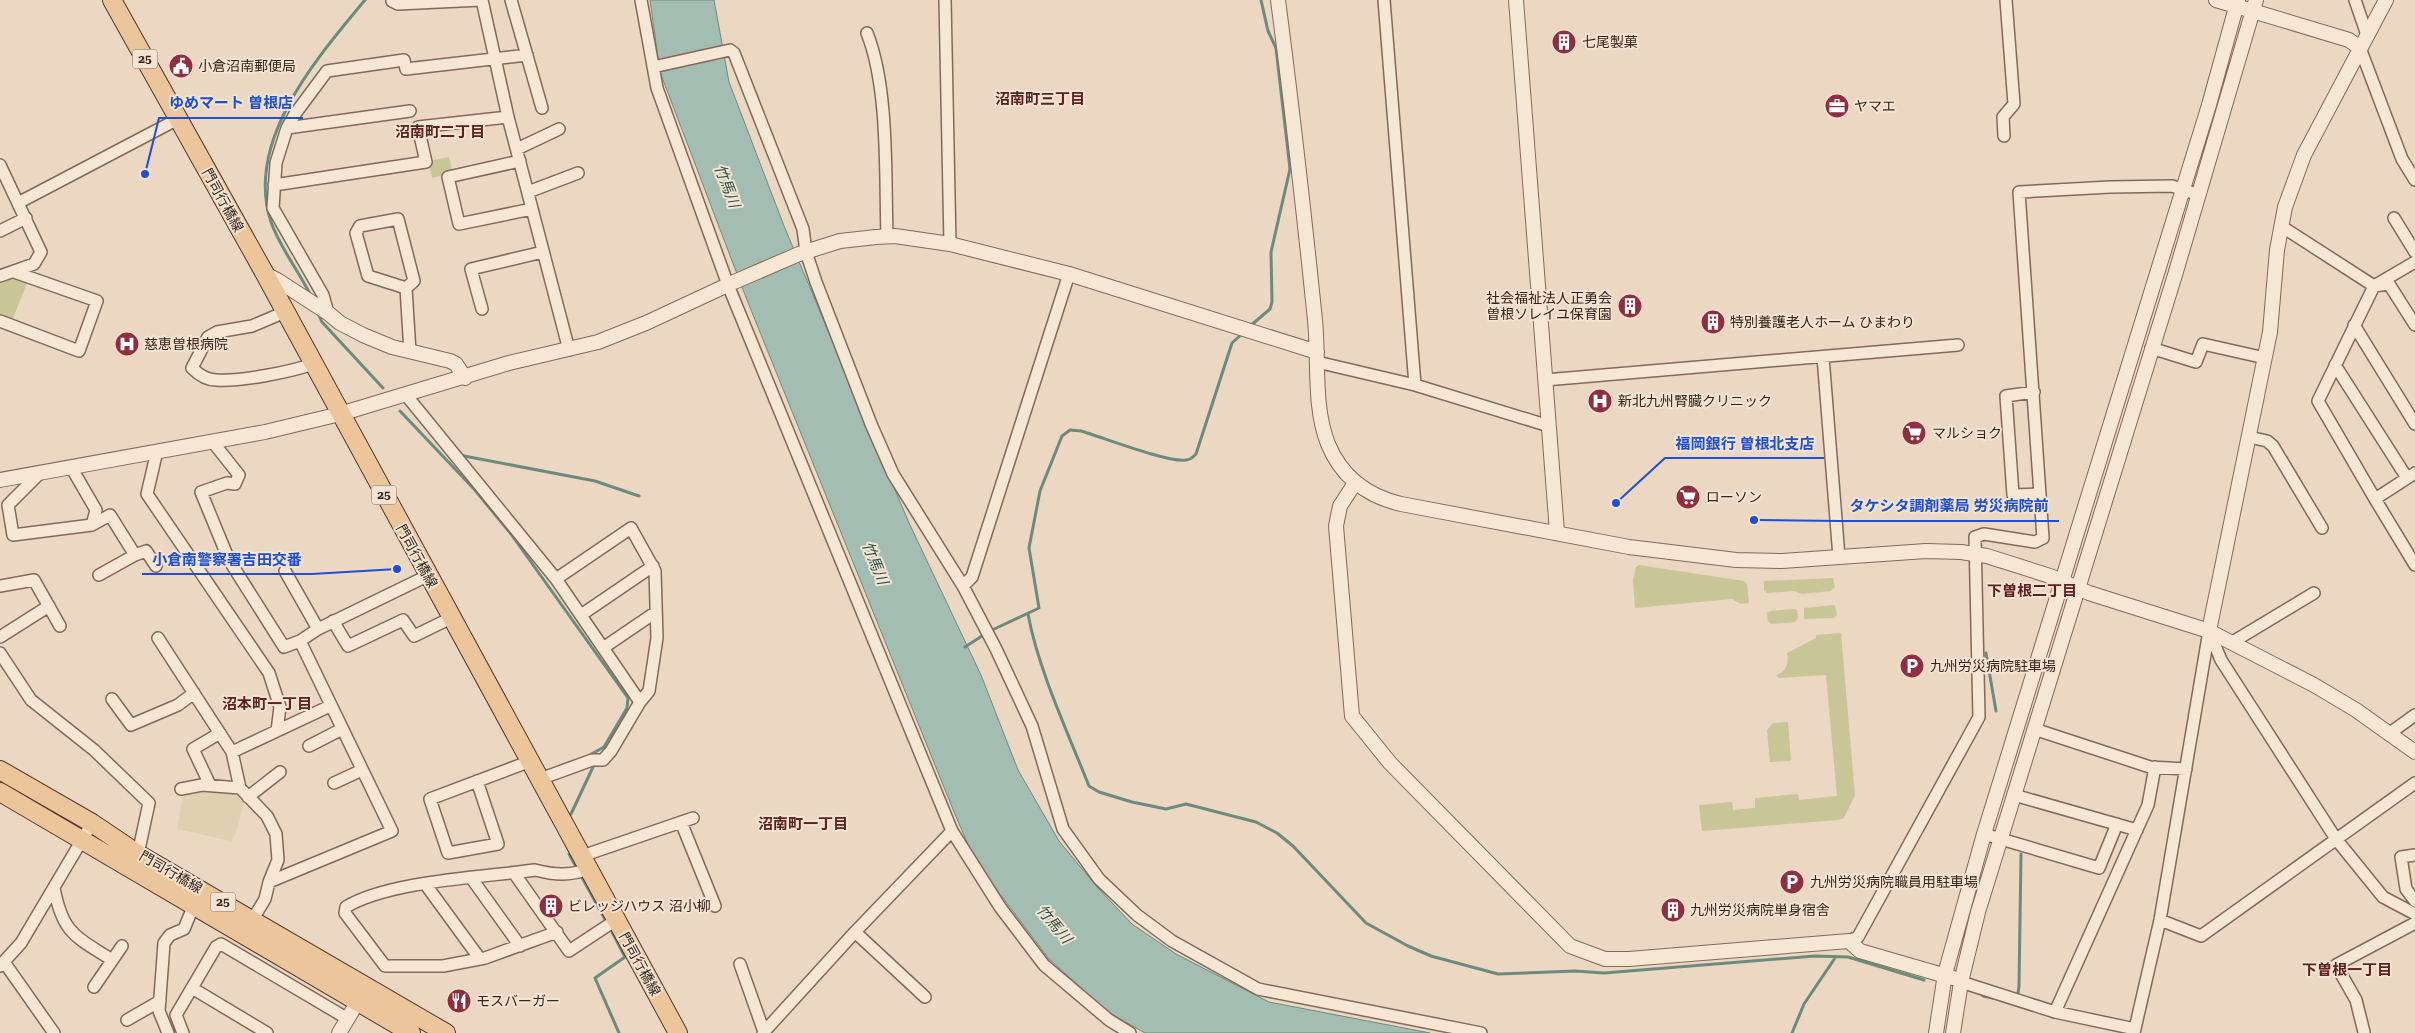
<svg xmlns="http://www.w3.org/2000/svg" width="2415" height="1033" font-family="'Roboto Serif','Noto Sans JP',serif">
<rect width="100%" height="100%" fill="#ebd7c2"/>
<path fill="#e0d0b0" d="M184 790H237L245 800 236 832 231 841 177 829Z"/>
<path fill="#c8c597" d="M449 157 453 173 432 178 429 161Z
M13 276 28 280 12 321 0 317V279Z
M1639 565 1744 581 1747 584 1749 603 1741 604 1732 599 1635 608 1633 580 1636 567Z
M1833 578 1835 587 1830 591 1802 594 1794 591 1767 593 1764 590V581Z
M1833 605 1835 606 1837 615 1834 618 1804 619V608Z
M1794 609 1797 610 1798 618 1795 622 1771 624 1768 621 1767 613 1770 611Z
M1841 633 1855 795 1844 818 1838 820 1702 831 1699 805 1732 802 1733 810 1755 808V798L1798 794 1799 800 1837 796 1826 675 1779 678 1776 675C1786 672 1789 663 1787 653L1816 638V635Z
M1788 722 1791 761 1770 762 1767 730 1773 723Z"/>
<path fill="#a4bdb2" stroke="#6c8b7e" d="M650 0H714L729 82 784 226 909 523 981 675 1018 770 1059 841 1097 887 1132 924 1176 954 1269 1002 1430 1033H1145L1108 1012 1049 959 975 861 952 807 747 300 660 72Z"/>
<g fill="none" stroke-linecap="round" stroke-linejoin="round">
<path stroke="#6c8b7e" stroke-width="3" d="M311 296C299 271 280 248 271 222 244 141 317 58 365 0
M317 311 322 322 383 388
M1249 327 1270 309 1272 302 1271 252 1290 169 1276 48 1268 31 1261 0
M400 411 474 489 511 534 628 698 627 708 604 747 588 756
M459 455 595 481 639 496
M1028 614C1038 669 1068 733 1089 786L1099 792 1132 802 1166 809 1186 804 1256 822 1277 833 1293 846 1366 923 1408 946 1431 956 1498 974 1575 971 1604 973 1815 956 1848 957 1924 980
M990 631 1039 608 1029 548 1040 491 1062 436 1070 430 1081 431C1102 437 1168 463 1186 460 1191 460 1193 457 1196 454L1232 343 1243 333
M965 647 985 634
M1986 653 1996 711
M571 814 594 765
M569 854 607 923
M610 928 625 957 595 978 619 1033
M1983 996 1998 999
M2015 997 2018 993 2019 986 2021 854
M1792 1033 1804 1004 1835 958"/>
<defs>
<path id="minor" d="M482 0 508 117 569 350
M511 0 542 108
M641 0 657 88 728 285 952 831 1000 907 1044 965 1109 1020 1130 1033
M945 0 950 244
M1384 0 1415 385
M2355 0 2367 35
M392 1 398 4 481 0
M867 33C889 88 885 176 887 236
M2360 48 2402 159 2415 180
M653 67 730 50 734 53 803 229 806 252 816 282 871 424 893 474 963 586 996 649 1032 726 1063 829 1099 879 1137 915 1172 941 1258 989 1481 1033
M287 128 410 111
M2004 136 2003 117 2014 104 2006 0
M517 149 559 129
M520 161 448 177 459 224 532 209
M0 165 41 252 34 264 0 276
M274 185 426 162 418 127 508 117
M528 192 578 173
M18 203 178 119
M2394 218 2415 252
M2281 226 2374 286 2389 284 2415 325
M0 231 26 218
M2415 262 2374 286 2318 401 2375 499 2415 473
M406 288 368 276 356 233 360 226 398 219 414 281 406 288 410 352
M482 309 471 269 543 252
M285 312 252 326 217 332 208 337 192 368C198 374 207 380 216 380 239 382 290 372 313 364
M328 313 323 295 273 208 276 163 287 128 295 114 327 71 404 60 406 69 527 55
M0 321 79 351 97 301 14 272
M2354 325 2415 424
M2151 348 2196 362 2203 344 2265 358
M1823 357 1839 557
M1317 362 1415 385 1549 426
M2335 365 2407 478
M1545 380 1958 345
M2034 392 2006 396 2013 495 2038 494
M406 395 556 579 640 702 611 751 603 760H592L540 779
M2249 437 2267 441 2273 446 2322 528
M212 441 239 475 235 484 227 483 201 492 229 560 284 647 300 641
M157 451 147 494 269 673 280 707 277 731
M71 467 96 510 92 525
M41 472 8 505 13 535 92 525 110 515 135 555 99 575
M2375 499 2415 565
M135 555 146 551 156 566
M285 571 318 629
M556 579 631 528 655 571 657 638 649 691 640 702
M0 586 34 580 60 626
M963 586 972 577 1069 274
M581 615 653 566
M333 621 348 646 403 620 414 636 451 618
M2210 633 2221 660 2336 839 2383 897 2415 914
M0 637 49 606
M158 638 232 752 330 706
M2231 643 2314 593
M603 648 656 612
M0 653 31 700 94 750 149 803 138 854
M112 699 131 725 178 705 194 693
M2034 729 2150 767 2186 769
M2390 733 2415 715
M309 746 342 729
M232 752 240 788 267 816 276 834 278 860 269 882
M477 781 498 844 448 853 430 799 528 762
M334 783 362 770
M210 785 193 749 220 733
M181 789 202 785 240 788
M2014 795 2137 830
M248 797 280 772
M681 822 715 906
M1984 834 2099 868 2117 824
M2415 855 2401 857 2406 889 2415 901
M582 856 693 818
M514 873 569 951 616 920
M472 879 520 946
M426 885 480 959
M54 888C63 934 75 936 112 960
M253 919 265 899 269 882 392 831 300 641 318 629 427 576
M2160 920 2201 936 2415 783
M557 932 485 958 443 966H385L345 913 346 907C388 881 484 877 535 870 555 875 569 876 589 869
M855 932 925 997
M1849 941 1858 937 1979 717 1975 537 1984 534 2035 542 2043 538 2019 192 2110 187 2172 186 2199 195
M4 962 54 1033
M740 964 764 1032
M0 966 21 943 92 823
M1961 982 2055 1012 2135 1029
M94 987 122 946
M192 988 267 1033
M2055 1012 2148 805 2155 767
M127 1020 160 1001
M2364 1032 2356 1000 2336 965 2415 923
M168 1033 159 1011 164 943 170 935 184 929 196 900
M183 1033 176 1015 216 947 221 944 348 1019
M763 1033 855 932 952 831
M2134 1033 2160 920 2209 631"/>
<path id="tertiary" d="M1278 0C1292 107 1304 213 1315 320 1319 360 1313 406 1328 444 1342 478 1367 496 1401 504L1629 547 1736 560 1782 561 1926 551 1961 552 1987 556 2050 576 2089 593 2209 631 2314 685 2356 710 2415 752
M1516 0 1557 532
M2216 0 2349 40 2360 48
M265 274 277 280 328 313 340 323 363 335 392 347 450 361 456 364 465 378
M0 480 265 432 340 414 509 363 598 342 646 323 734 282 799 254 840 241 876 237 895 236 950 244 1069 274 1317 352
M1355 483 1340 506 1336 526 1352 716 1390 763 1570 946 1605 959H1629L1849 941 1860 951 1953 978
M2209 631 2270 332 2277 250 2285 207 2304 155 2386 0
M339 1033 363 993
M1936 1033 1945 974 1984 834 2209 105 2238 0
M1953 1033 1961 982 1978 912 2175 275 2256 0"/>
<path id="primary" d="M112 0 265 274 678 1033
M0 770 92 823 138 854 446 1033
M0 792 411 1033"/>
</defs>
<use href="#minor" stroke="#83695a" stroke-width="14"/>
<use href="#tertiary" stroke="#83695a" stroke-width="16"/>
<use href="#primary" stroke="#51392e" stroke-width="20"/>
<use href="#minor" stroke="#f6e6d4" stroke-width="11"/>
<use href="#tertiary" stroke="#f6e6d4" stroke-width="14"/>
<use href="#primary" stroke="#ecc59b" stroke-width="18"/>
</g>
<defs>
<symbol id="building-disc" viewBox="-11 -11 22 22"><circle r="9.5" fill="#8e2e3f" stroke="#f3e3d1"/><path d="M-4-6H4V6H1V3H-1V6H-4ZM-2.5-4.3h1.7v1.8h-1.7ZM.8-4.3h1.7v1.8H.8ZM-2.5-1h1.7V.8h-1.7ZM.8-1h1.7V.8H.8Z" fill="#fff"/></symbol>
<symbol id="civic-disc" viewBox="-11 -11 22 22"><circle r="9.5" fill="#8e2e3f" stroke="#f3e3d1"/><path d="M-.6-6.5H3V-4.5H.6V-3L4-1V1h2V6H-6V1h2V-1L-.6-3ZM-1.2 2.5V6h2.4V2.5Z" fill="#fff"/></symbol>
<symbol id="office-disc" viewBox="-11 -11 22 22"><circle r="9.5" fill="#8e2e3f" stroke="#f3e3d1"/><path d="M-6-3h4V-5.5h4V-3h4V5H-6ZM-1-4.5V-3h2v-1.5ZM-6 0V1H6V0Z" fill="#fff"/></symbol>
<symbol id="hospital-disc" viewBox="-11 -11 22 22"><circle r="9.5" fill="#8e2e3f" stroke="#f3e3d1"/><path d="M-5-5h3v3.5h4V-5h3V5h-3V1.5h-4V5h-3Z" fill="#fff"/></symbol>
<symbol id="supermarket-disc" viewBox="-11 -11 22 22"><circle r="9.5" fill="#8e2e3f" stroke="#f3e3d1"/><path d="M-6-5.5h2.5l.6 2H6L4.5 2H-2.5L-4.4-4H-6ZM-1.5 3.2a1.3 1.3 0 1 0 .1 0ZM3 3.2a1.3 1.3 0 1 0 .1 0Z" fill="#fff"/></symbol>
<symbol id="parking-disc" viewBox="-11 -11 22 22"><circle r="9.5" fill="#8e2e3f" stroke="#f3e3d1"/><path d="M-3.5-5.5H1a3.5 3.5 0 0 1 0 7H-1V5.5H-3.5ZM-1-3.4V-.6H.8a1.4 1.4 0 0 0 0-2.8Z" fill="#fff"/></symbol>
<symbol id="restaurant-disc" viewBox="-11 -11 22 22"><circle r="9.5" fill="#8e2e3f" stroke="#f3e3d1"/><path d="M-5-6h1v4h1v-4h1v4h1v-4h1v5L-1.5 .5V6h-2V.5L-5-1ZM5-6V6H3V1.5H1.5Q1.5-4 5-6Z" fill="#fff"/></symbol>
</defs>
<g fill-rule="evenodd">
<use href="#building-disc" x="1550" y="28" width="28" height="28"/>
<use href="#civic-disc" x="167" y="52" width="28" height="28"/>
<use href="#office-disc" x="1823" y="92" width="28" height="28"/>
<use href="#building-disc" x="1616" y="292" width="28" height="28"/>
<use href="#building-disc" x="1699" y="308" width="28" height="28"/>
<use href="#hospital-disc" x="113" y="330" width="28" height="28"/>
<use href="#hospital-disc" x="1586" y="387" width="28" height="28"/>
<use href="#supermarket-disc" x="1900" y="419" width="28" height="28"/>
<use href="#supermarket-disc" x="1674" y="483" width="28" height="28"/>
<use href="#parking-disc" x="1898" y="652" width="28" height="28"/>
<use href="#parking-disc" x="1778" y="868" width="28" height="28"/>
<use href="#building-disc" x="537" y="892" width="28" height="28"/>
<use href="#building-disc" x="1659" y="896" width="28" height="28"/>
<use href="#restaurant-disc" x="445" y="987" width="28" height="28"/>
</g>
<g text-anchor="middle" stroke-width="4" stroke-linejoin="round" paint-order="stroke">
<g fill="#f3e3d1" stroke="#6d5e54" stroke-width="1">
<rect x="132.5" y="49.5" width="25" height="19" rx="4"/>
<rect x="371.5" y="485.5" width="25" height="19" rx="4"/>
<rect x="210.5" y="892.5" width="25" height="19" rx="4"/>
</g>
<g font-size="12" font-weight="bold" fill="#34251e">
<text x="145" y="63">25</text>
<text x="384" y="499">25</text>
<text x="223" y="906">25</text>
</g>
<g font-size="14" fill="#34251e" stroke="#f3e3d1" text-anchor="start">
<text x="1582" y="47">七尾製菓</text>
<text x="198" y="71">小倉沼南郵便局</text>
<text x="1854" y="111">ヤマエ</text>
<text x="1612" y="303" text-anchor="end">社会福祉法人正勇会<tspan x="1612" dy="16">曽根ソレイユ保育園</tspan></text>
<text x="1730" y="327">特別養護老人ホーム ひまわり</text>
<text x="144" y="349">慈恵曽根病院</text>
<text x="1618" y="406">新北九州腎臓クリニック</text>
<text x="1932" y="438">マルショク</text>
<text x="1706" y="502">ローソン</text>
<text x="1930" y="671">九州労災病院駐車場</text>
<text x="1810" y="887">九州労災病院職員用駐車場</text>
<text x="568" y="911">ビレッジハウス 沼小柳</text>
<text x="1690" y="915">九州労災病院単身宿舎</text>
<text x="476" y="1006">モスバーガー</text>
</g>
<g font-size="14" fill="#34251e" stroke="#f3e3d1">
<text transform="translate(223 200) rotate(61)" y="5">門司行橋線</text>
<text transform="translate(417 556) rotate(61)" y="5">門司行橋線</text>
<text transform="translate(171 872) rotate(30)" y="5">門司行橋線</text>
<text transform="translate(640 964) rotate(61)" y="5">門司行橋線</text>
</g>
<g font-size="15" font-weight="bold" fill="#5d2220" stroke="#f3e3d1">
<text x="1040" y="104">沼南町三丁目</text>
<text x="440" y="137">沼南町二丁目</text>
<text x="2032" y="596">下曽根二丁目</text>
<text x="267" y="709">沼本町一丁目</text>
<text x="803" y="829">沼南町一丁目</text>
<text x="2347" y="975">下曽根一丁目</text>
</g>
<g font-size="15" font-style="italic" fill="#2e534a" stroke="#f3e3d1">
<text transform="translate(727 186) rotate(69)" y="5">竹馬川</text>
<text transform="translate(875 563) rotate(68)" y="5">竹馬川</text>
<text transform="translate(1054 924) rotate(50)" y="5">竹馬川</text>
</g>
</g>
<path fill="none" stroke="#1d4ed8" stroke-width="2" d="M145 174L159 118H303M1616 503L1665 458H1824M1754 520L1840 521H2059M397 569L312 574H142"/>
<g fill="#1d4ed8" stroke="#f3e3d1" stroke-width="2">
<circle cx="145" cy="174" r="5"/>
<circle cx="1616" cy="503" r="5"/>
<circle cx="1754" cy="520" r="5"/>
<circle cx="397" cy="569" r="5"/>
</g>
<g font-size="15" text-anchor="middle" font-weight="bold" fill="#1d4ed8" stroke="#f3e3d1" stroke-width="4" stroke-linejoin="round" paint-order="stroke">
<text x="231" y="108">ゆめマート 曽根店</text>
<text x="1745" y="449">福岡銀行 曽根北支店</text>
<text x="1949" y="511">タケシタ調剤薬局 労災病院前</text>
<text x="227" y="565">小倉南警察署吉田交番</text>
</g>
</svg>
